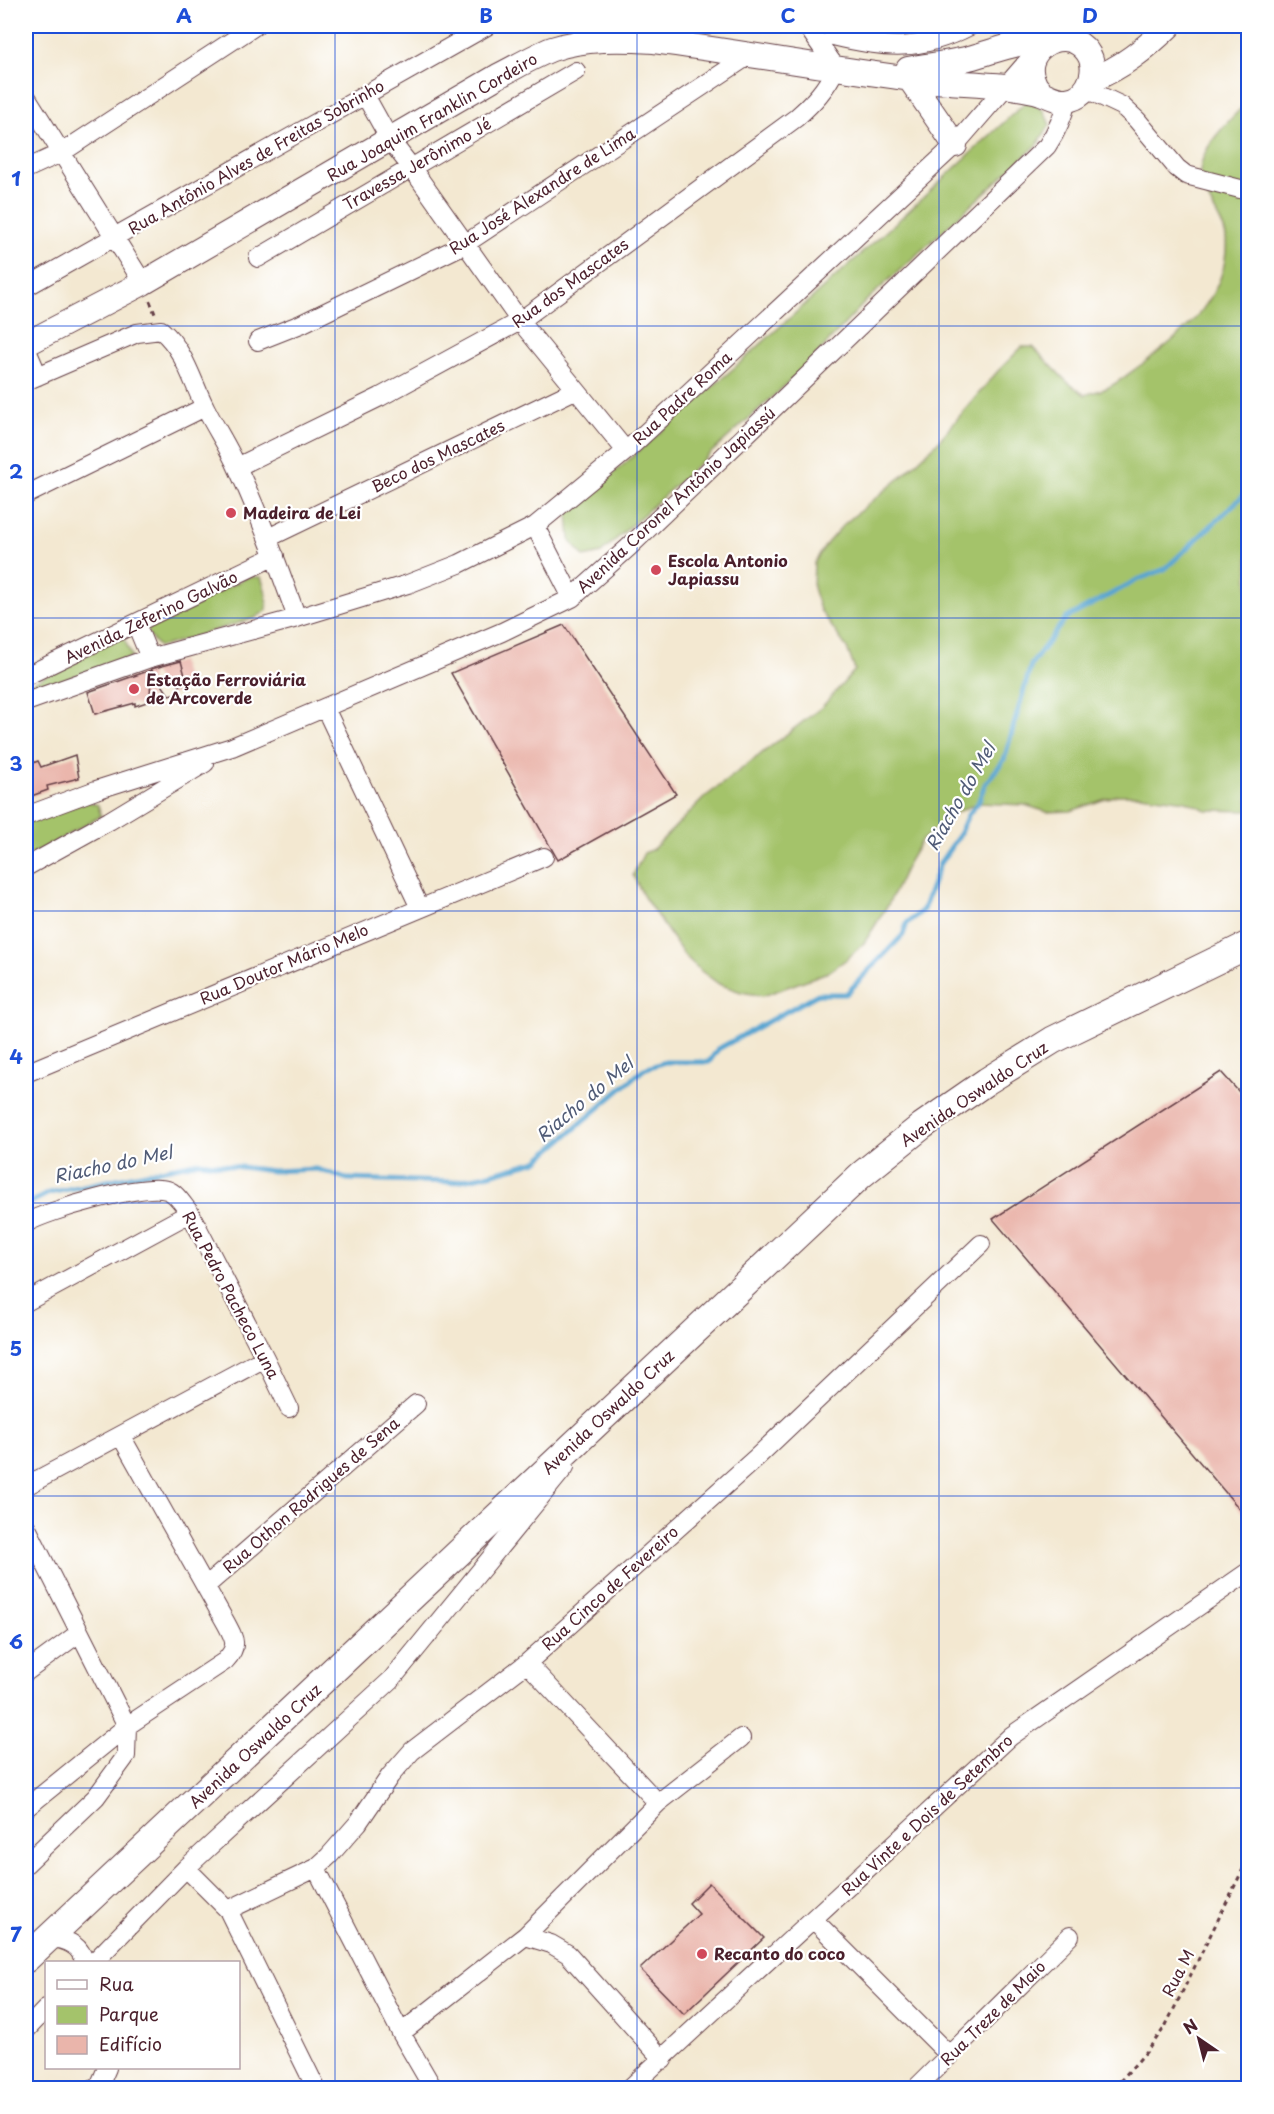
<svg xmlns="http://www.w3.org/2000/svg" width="1274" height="2114" font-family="'Playpen Sans',sans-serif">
<rect width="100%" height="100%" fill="#fff"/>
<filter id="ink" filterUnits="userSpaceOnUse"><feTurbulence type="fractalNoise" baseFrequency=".0167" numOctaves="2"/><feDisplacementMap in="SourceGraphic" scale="12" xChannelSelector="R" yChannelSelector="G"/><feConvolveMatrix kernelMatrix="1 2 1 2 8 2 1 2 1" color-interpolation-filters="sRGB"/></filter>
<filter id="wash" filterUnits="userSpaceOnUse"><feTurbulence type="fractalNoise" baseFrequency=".008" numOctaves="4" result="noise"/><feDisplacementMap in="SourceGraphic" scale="24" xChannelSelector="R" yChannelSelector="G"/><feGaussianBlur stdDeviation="1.35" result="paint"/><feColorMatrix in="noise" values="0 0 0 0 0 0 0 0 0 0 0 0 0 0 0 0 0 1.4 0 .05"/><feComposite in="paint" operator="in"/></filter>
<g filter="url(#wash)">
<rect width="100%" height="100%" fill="#f3e8d1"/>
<path fill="#a4c36b" stroke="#77714b" stroke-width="1.5" d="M1028 100 1044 111 1050 125 1037 145 866 301 803 369 601 553 584 557 570 540 568 513 742 361 903 216Z
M1248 101V811L1206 810 1186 801 1140 795H1117L1071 811 1047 812 1025 805 978 803 957 812 938 826 921 841 909 861 889 903 876 924 864 943 847 959 828 972 763 996 741 992 719 984 701 971 684 955 644 897 633 875 644 853 653 849 705 797 822 707 855 670 847 648 820 610 813 588 814 563 827 543 843 525 900 478 936 444 997 372 1022 347H1033L1066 381 1085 395C1092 392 1100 391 1107 388 1120 382 1133 370 1145 362 1185 333 1230 294 1226 238 1225 220 1199 194 1200 171 1201 146 1232 118 1248 101Z
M248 577H261L266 593 267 610 255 618 167 645 159 647 150 637 147 630 154 623Z
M123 636 132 657 26 692V686Z
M87 801 98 805 101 816 26 858V823Z"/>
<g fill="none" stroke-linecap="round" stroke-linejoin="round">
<path stroke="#58a5d1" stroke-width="5" d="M26 1205 49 1193 199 1162 273 1171 317 1169 347 1179 453 1182 486 1175 537 1161 644 1069 665 1062H709L718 1049 818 994H846L903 935 907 923 923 910 940 863 958 837 968 815 978 803 985 784 1004 760 1031 665 1065 619 1137 580 1165 569 1248 491"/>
</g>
<g id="blocks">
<path fill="#eab5ab" d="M564 625 676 794 558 860 451 673Z
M181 661 187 683 179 685 181 692 169 695 151 669Z
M151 670 150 701 135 706V703L95 714 88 692Z
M75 755 79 778 47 786 48 790 26 798V766L38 761 41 767Z
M1221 1072 1248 1102V1519L993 1219Z
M709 1883 764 1938 684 2014 640 1969 699 1914 689 1903Z"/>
</g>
</g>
<g filter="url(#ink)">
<use href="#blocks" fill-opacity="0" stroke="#633d44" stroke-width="1.5"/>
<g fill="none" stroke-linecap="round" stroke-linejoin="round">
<defs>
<path id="minor" d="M833 36C886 49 920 52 970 26
M1086 89 1122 106 1137 120 1177 168 1186 175 1248 191
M365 95 390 140 411 167 520 321 626 451
M26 96 143 283
M26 169 61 153 255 26
M258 258 576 71
M26 287 487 26
M258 341 301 324 465 244 751 54
M26 348 38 376
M26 381 137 333 161 330C185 350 192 382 206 409 216 429 229 448 238 469 261 518 279 568 297 618
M237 467 380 397 520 321 796 118C814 102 826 89 836 68L807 26
M26 495 205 407
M535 526 572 598
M268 538 575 390
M136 624 150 658
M26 676 275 556
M26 702 150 658 297 618 408 584 459 564 535 526 626 451 955 145 1034 54
M325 708 420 908
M26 816 96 790 232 747 502 632 572 598 629 547 1047 146C1057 131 1063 118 1067 100
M26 867 109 821 205 763
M26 1073 544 857
M26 1223C49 1210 142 1183 167 1190 177 1193 183 1205 190 1213L265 1358 289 1408
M26 1302 190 1213
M26 1486 265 1358
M26 1526 127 1726 126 1756 96 1797 26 1864
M206 1586 416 1404
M527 1663 658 1803
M26 1672 79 1633
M26 1808 127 1726 225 1661C239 1646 235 1640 226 1623L121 1436
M186 1868 228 1910 316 2088
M316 1868 401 2033 433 2088
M228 1910 316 1868 329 1856 358 1823 390 1776 412 1751 527 1663 757 1457 981 1244
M813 1919 950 2056
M525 1936 551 1944 568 1954 663 2060
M49 1938C65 1939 81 1944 84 1962
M94 1962 186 1868 391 1680 565 1467
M26 2030 46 2009
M401 2033 525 1936 658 1803 741 1738
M94 2088 100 2084 107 2068
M630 2088 1011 1736 1248 1572
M916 2088 1070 1936"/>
<path id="major" d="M908 69C929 65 952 63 973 57 998 50 1020 40 1046 42
M909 78 955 145
M1091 80C1122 68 1146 48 1169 26
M26 344 143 283 498 76C516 67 534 56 552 49 585 38 620 39 654 41 738 52 821 67 905 78 939 82 972 83 1005 86 1016 88 1030 89 1041 93 1050 96 1056 101 1067 100 1091 97 1101 65 1084 48 1061 24 1019 52 1034 82 1035 86 1039 90 1042 93"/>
<path id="highway" d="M26 1959 861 1175 922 1126 987 1081 1053 1040 1248 945"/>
</defs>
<use href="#minor" stroke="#633d44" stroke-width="20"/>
<use href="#major" stroke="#633d44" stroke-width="26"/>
<use href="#highway" stroke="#633d44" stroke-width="29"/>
<path stroke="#633d44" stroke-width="3" stroke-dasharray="4.5 4.5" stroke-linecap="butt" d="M150 301 155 314
M1114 2088 1147 2051 1165 2027 1248 1859"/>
<use href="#minor" stroke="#fff" stroke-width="18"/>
<use href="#major" stroke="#fff" stroke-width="24"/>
<use href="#highway" stroke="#fff" stroke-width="27"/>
</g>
</g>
<path fill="none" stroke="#1d4ed8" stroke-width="1.5" stroke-opacity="0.55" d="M335 26V2088M637 26V2088M939 26V2088M26 326H1248M26 618H1248M26 911H1248M26 1203H1248M26 1496H1248M26 1788H1248"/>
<g fill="#d1495b" stroke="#fff" stroke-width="2">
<circle cx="231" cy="513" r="6"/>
<circle cx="656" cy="570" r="6"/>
<circle cx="134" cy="689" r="6"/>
<circle cx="702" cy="1954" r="6"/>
</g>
<g text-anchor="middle" stroke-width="4.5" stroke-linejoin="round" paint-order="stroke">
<g font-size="16" fill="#4a1f2b" stroke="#fff">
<text transform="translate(432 117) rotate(-30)" y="6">Rua Joaquim Franklin Cordeiro</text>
<text transform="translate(256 157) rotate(-30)" y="6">Rua Antônio Alves de Freitas Sobrinho</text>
<text transform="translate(417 164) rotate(-30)" y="6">Travessa Jerônimo Jé</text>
<text transform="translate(542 191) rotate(-33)" y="6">Rua José Alexandre de Lima</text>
<text transform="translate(570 283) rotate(-36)" y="6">Rua dos Mascates</text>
<text transform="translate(682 398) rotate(-43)" y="6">Rua Padre Roma</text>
<text transform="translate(438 456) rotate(-26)" y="6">Beco dos Mascates</text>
<text transform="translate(676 500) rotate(-43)" y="6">Avenida Coronel Antônio Japiassú</text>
<text transform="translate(151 617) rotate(-26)" y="6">Avenida Zeferino Galvão</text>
<text transform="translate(284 964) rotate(-23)" y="6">Rua Doutor Mário Melo</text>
<text transform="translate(974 1094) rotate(-34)" y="6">Avenida Oswaldo Cruz</text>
<text transform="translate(231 1295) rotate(62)" y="6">Rua Pedro Pacheco Luna</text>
<text transform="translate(608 1412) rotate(-43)" y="6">Avenida Oswaldo Cruz</text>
<text transform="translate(311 1495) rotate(-41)" y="6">Rua Othon Rodrigues de Sena</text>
<text transform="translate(610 1588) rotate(-42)" y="6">Rua Cinco de Fevereiro</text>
<text transform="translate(255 1746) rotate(-43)" y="6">Avenida Oswaldo Cruz</text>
<text transform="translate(927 1815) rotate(-43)" y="6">Rua Vinte e Dois de Setembro</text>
<text transform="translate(1178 1973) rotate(-63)" y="6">Rua M</text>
<text transform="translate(993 2013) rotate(-45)" y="6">Rua Treze de Maio</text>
</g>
<g font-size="16" font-weight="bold" fill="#4a1f2b" stroke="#fff" text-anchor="start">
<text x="243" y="519">Madeira de Lei</text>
<text x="668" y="567">Escola Antonio<tspan x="668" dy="18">Japiassu</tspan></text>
<text x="146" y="686">Estação Ferroviária<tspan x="146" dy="18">de Arcoverde</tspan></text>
<text x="714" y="1960">Recanto do coco</text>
</g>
<g font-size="18" font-style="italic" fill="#505b76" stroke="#fff">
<text transform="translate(961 797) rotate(-60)" y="6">Riacho do Mel</text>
<text transform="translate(585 1100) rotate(-40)" y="6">Riacho do Mel</text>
<text transform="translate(113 1165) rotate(-12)" y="6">Riacho do Mel</text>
</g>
</g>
<rect width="1274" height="2114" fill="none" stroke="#fff" stroke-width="66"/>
<rect x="45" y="1961" width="195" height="108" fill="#ffffff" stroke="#b7a5aa" stroke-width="1.5"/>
<rect x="57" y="1980" width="30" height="9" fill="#ffffff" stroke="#b7a5aa" stroke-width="1.5"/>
<text x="99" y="1991" font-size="18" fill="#4a1f2b">Rua</text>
<rect x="57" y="2006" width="30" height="18" fill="#a4c36b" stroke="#b7a5aa" stroke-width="1.5"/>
<text x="99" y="2021" font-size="18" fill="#4a1f2b">Parque</text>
<rect x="57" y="2036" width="30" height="18" fill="#eab5ab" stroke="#b7a5aa" stroke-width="1.5"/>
<text x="99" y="2051" font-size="18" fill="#4a1f2b">Edifício</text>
<g transform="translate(1199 2039) rotate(325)" stroke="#ffffff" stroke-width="4.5" paint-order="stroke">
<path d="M0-4.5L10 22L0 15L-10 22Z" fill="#4a1f2b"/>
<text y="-9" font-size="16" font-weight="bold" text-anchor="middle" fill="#4a1f2b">N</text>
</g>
<rect x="33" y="33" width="1208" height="2048" fill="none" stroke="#1d4ed8" stroke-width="2"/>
<g font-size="20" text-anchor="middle" font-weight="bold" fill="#1d4ed8">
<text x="184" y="23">A</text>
<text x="486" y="23">B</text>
<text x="788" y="23">C</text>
<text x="1090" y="23">D</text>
<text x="16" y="186">1</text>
<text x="16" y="479">2</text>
<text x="16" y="771">3</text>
<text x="16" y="1064">4</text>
<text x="16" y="1356">5</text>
<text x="16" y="1649">6</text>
<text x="16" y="1942">7</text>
</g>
</svg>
